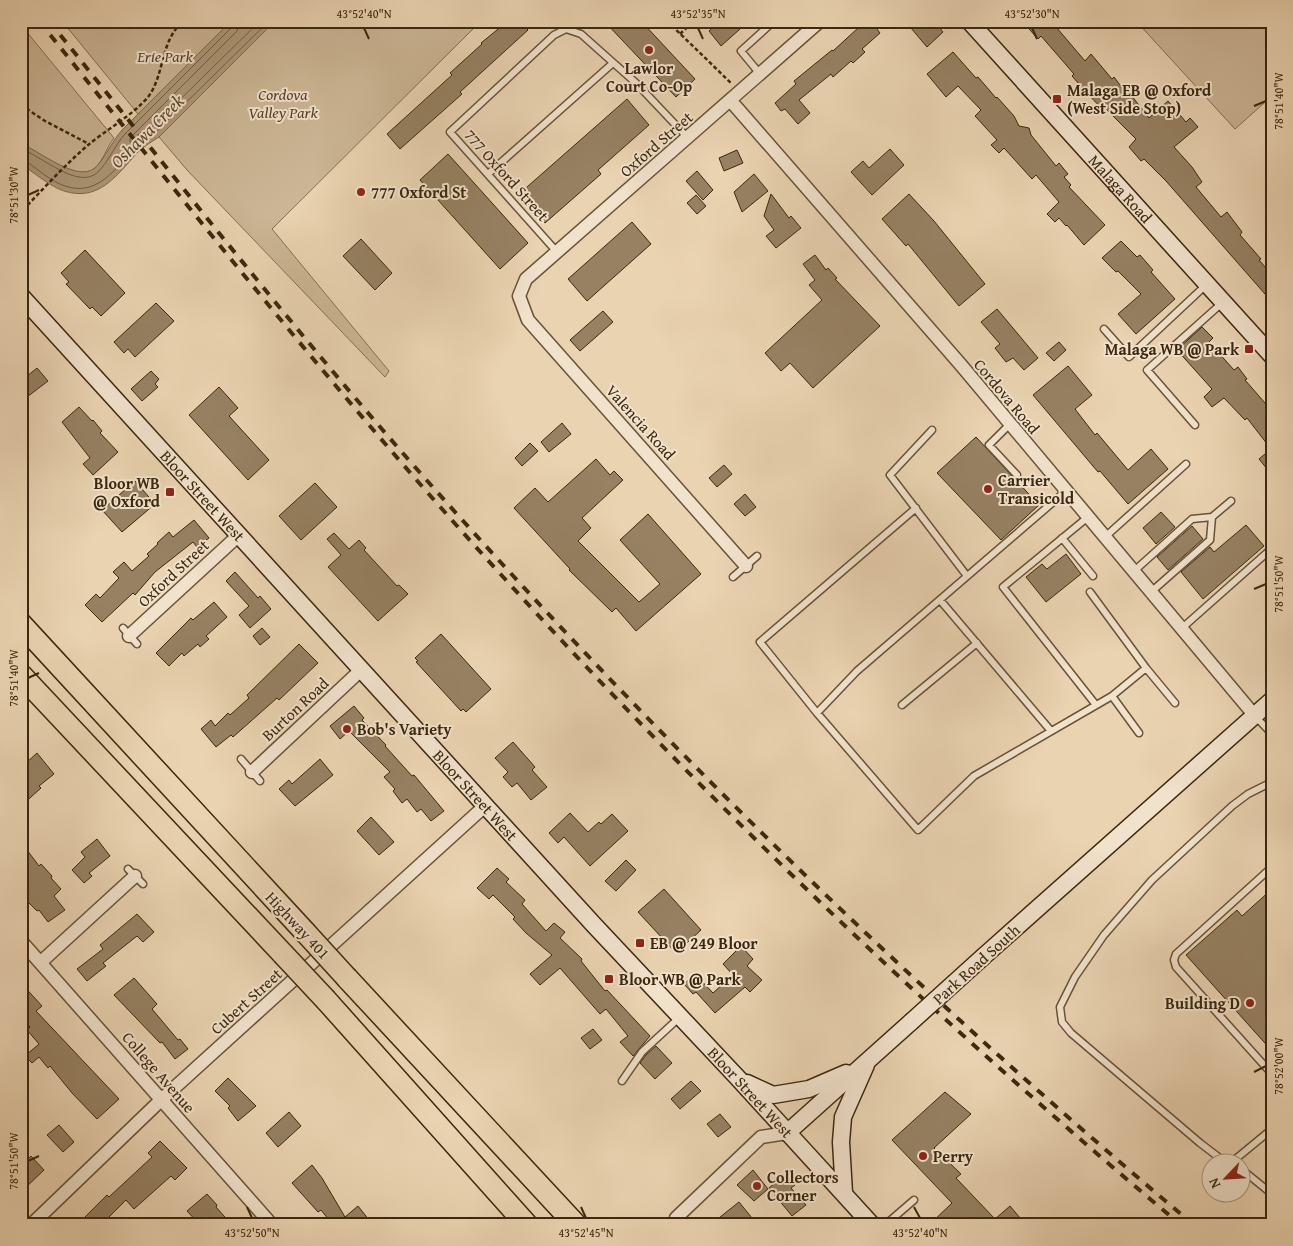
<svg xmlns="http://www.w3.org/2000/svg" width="1293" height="1246" viewBox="0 0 1293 1246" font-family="'Gentium Book Plus',serif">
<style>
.green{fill:#ccb695;stroke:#846f52}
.water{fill:#ae997a;stroke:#806c4f}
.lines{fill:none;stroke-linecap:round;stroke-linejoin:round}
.shore{stroke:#746044;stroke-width:1}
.building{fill:#968163;stroke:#3b280e}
.lane-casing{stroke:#675337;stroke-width:9}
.street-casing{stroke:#675337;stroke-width:15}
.secondary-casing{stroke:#3b280e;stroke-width:19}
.highway-casing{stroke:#3b280e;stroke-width:24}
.path{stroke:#3b280e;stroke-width:2.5;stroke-dasharray:4 2.5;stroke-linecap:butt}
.lane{stroke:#f1e2cc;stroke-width:6}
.street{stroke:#f1e2cc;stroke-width:12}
.secondary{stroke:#f1e2cc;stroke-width:16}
.highway{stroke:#ead3b1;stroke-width:21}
.rail{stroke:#3b280e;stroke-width:4;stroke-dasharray:9 9;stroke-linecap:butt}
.secondary-bridge-casing{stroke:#3b280e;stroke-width:19;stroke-linecap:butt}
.highway-bridge-casing{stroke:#3b280e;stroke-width:24;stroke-linecap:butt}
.secondary-bridge{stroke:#f1e2cc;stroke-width:16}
.highway-bridge{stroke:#ead3b1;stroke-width:21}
.ticks{fill:none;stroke:#3b280e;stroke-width:2}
.poi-dot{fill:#8f2418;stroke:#f1e2cc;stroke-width:2}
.labels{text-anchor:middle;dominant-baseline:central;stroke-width:4;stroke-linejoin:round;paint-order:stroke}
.park-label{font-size:16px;font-style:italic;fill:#584429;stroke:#f1e2cc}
.poi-label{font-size:16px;font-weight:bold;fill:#3b280e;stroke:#f1e2cc;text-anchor:start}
.street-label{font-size:16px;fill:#3b280e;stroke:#f1e2cc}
.water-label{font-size:18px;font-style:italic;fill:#5e4a2e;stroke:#f1e2cc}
.neatline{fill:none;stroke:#3b280e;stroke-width:2}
.ticks-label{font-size:12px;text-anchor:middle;fill:#3b280e}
</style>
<rect width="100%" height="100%" fill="#ead3b1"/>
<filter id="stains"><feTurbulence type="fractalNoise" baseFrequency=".004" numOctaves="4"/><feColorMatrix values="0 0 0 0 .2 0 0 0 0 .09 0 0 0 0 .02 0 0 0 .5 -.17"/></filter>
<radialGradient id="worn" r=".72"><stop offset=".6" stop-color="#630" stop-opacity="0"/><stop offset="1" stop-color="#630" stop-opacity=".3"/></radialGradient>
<!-- green -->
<path class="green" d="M62,21h419l-209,208 117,142 -4,6 -198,-207 -28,-33 14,-14 -19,-24 -16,15z
M1136,21h136v75l-37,33z
M21,25l93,113c-7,9 -10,21 -19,30 -18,16 -56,-18 -74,-24z"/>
<!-- water -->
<path class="water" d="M231,21h44l-116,116c-8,5 -16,10 -22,16 -21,23 -38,49 -73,38 -13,-4 -31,-19 -43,-27v-20c18,6 55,39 74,24 9,-8 17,-27 27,-38z"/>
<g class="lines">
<!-- shore -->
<path class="shore" d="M240,21l-3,10 -107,107v4h3l18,-14 109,-107
M21,149c20,6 57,42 77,23 11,-11 17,-27 27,-38l107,-107 2,-6
M21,161h5c11,8 26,21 39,25 32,11 50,-17 69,-37 6,-6 14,-11 21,-16l114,-112"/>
</g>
<!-- building -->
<path class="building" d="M508,21h26l-7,8 1,1 -68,62 2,2 -62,55 -13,-15 65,-59 -2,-2 32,-29 -1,-1z
M604,21h37l54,58 -19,18z
M720,21h29l-28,25 -12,-15z
M862,21h9l9,12 -18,16 3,3 -12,11 -2,-2 -18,16 -2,-3 -32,26 11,13 -12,11 -13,-15 -4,2 -6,-8 21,-19 -2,-3 38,-31 1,1 25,-23 -2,-2z
M905,21h29l9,11 -16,15z
M1022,21h29l34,40 6,-7 21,25 2,-2 15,20 2,-2 18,23 19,-17 18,21 4,-4 8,9 -24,20 18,20 10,15 -6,5 25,30 6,-5 15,20 -2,3 21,24 -2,1 13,15v27l-106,-121 -22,-22 -3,2 -12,-14 7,-8 -29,-29 -2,2 -19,-20 -14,-16 2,-2 -33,-38 -3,3z
M953,52l23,26 2,-1 18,21 1,-1 17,19 5,10 10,2 2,7 25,31 3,-3 9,11 -4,3 7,8 -2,2 36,38 -21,20 -17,-20 -1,1 -7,-8 -4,4 -8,-8 12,-12 -23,-27 -4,4 -28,-31 -5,5 -8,-8 6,-5 -22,-24 6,-6 -23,-24 -12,11 -19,-23z
M627,99l22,26 -51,45 3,4 -56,49 -26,-29z
M890,149l14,16 -32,30 -21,-23 12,-11 6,7z
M737,150l6,13 -19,8 -5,-13z
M448,154l80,89 -28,26 -80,-89z
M697,171l16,19 -10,10 -17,-19z
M754,174l14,17 -26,21 -8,-20z
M771,194l18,24 2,-2 10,12 -25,20 -10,-12 8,-6 -10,-14z
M909,194l25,27 51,63 -26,22 -51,-62 -2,2 -24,-27z
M696,195l10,11 -9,8 -10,-11z
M632,222l19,22 -64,57 -19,-22z
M361,239l31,34 -17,17 -32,-34z
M1121,241l16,16 3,-2 13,15 -2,2 24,27 -39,35 -18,-20 23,-20 -23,-23 -2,1 -14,-14z
M85,250l40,43 -24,23 -9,-9 -2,2 -24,-25 3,-2 -8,-9z
M815,255l11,15 2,-2 9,10 -2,1 45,47 -67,62 -23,-25 -9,8 -16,-18 57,-53 -13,-15 6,-5 -12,-16z
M156,303l18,18 -39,36 -7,-8 -4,4 -10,-11z
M997,309l41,49 -14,12 -11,-12 -7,4 -11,-14 5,-4 -19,-22z
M603,311l10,11 -33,29 -10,-11z
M1202,327l11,11 -4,4 25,28 4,-3 9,12 -2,1 27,31v64l-13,-16 12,-10 -24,-31 -2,2 -21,-22 -12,9 -8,-10 8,-8 -35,-39z
M1059,342l7,8 -12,11 -8,-8z
M1068,366l24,29 -17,14 20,26 2,-2 31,37 23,-21 17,20 -40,35 -28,-33 -2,1 -65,-77z
M37,368l11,13 -21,16 -6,-7v-9z
M151,371l8,8 -4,5 3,3 -16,14 -11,-12z
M219,387l19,21 -9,8 40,44 -21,20 -59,-65z
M79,407l13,14 1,-1 9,11 -2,2 18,19 -25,23 -10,-11 7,-6 -28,-36z
M562,423l9,11 -22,18 -8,-10z
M976,437l63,68 -38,35 -64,-67z
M530,443l8,8 -16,15 -7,-8z
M596,459l14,16 4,-4 9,9 -41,38 9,10 -13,13 61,61 21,-18 -40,-44 28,-26 53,60 -65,57 -20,-23 -4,4 -43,-42 1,-1 -56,-61 21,-20 13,14z
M724,465l8,9 -15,13 -8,-9z
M135,481l20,23 -33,28 -20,-22z
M315,483l22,24 -36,33 -22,-24z
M745,494l11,13 -11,9 -11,-12z
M1161,512l14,15 -19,17 -13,-16z
M194,520l15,18 -12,9 -4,-5 -38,30 -20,23 -2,-2 -31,29 -17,-17 11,-11 4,4 19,-20 -6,-6 11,-10 8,9 17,-15 -2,-2 11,-10 -1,-1 12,-11 4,5z
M1246,525l18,21 -61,53 -22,-27 29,-25 4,5z
M1192,526l11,13 -35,31 -11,-13z
M334,533l15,16 10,-9 7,8 -2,2 33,36 2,-1 9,9 -30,27 -50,-54 13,-12 -14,-16z
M1066,554l15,20 -35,28 -20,-25 16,-13 5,5z
M235,572l23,26 2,-2 11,13 -21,19 -11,-13 10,-9 -23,-25z
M214,602l13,15 -21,19 3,3 -9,8 -2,-3 -14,12 -2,-3 -13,13 -13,-13 35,-35 2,2z
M262,628l8,9 -10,8 -7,-9z
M441,634l50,55 -25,23 -3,-3 -2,2 -45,-49 2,-1 -3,-3z
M299,644l19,19 -39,37 -2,-2 -44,39 -2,-2 -15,12 -15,-18 10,-9 4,6 13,-13 2,2 19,-17 -2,-3z
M354,706l10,12 -2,2 24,25 -1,1 27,30 2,-1 30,36 -13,10 -10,-12 -4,3 -10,-13 -5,4 -9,-12 2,-2 -11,-12 6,-5 -41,-41 -9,8 -10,-13z
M513,742l22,25 -3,3 15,17 -16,13 -14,-17 -5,4 -9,-10 5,-5 -13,-14z
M37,753l17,21 -15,12 2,2 -20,18v-35l8,-7 -2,-2z
M320,759l13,16 -38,31 -16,-17 10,-9 3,4z
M570,813l18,19 11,-10 2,2 11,-10 16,17 -38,35 -26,-29 -6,6 -9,-10z
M371,817l23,25 -15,13 -22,-24z
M97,839l13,17 -21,17 3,3 -8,7 -12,-13 13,-13 -4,-5z
M27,850l12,16 2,-2 11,12 -1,2 10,11 -7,7 11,14 -17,12 -9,-12 -2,1 -16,-16v-40z
M626,860l10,10 -20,21 -11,-10z
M497,868l12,11 -3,3 19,18 -3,4 24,27 8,-8 11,9 -5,6 22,21 -1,2 24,30 2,-1 43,46 -17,20 -13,-14 8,-6 -22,-27 -6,5 -40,-46 -20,17 -10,-11 22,-19 -26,-22 -13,-14 2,-2 -22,-22 -4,4 -12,-11z
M664,889l37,41 -25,23 -38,-41z
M1272,889v162l-86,-96 51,-45 5,6z
M137,914l17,18 -11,10 -6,-6 -34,27 3,3 -19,15 -10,-12 26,-20 -3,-4z
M741,946l12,13 -6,7 15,14 -12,12 -5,-5 -30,26 -19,-21 -3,2 -9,-10 11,-10 18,19 20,-18 -10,-11z
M134,978l23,26 -5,5 26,31 2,-1 8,10 -13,10 -13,-17 -2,1 -46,-48z
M21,983l21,23 -6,5 83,88 -22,20 -25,-26 -22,-27 -2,2 -9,-11 -7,6 -7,-7 14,-12 -12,-14 3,-3 -9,-11z
M593,1029l9,11 -12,9 -9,-11z
M656,1046l16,17 -17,16 -15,-16 6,-8z
M228,1078l28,28 -18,15 -10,-13 2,-2 -15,-15z
M691,1081l10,10 -21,18 -9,-10z
M945,1092l26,22 -37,34 27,26 -5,4 39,41 15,-13 16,19h-97l23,-22 -60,-63z
M289,1112l12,14 -23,21 -12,-14z
M720,1114l11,13 -13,10 -11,-13z
M59,1125l15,17 -11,10 -16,-17z
M160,1141l27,27 -12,12 -4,-4 -37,33 -8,-9 -25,25h-24l30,-30 2,2 43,-40 -4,-4z
M31,1156l13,14 -23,22v-26z
M312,1165l10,13 23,39 13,-11 15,19h-40l-12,-15 -3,2 -26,-29z
M753,1170l15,19 -14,12 -17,-16z
M786,1174l9,11 -4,3 15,17 -14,11 -23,-28z
M207,1194l10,11 -1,2 16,18h-32l-13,-14z
M739,1202l13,16 -8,7h-34z"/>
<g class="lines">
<!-- lane casing -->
<g class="lane-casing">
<path id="lane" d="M760,74l-19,-23 33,-30
M488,174l125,-111
M557,252l-107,-120 104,-97 12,-6 15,5 55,49 52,55
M1104,329l25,28 77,-72
M1010,424l-21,21 28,30
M1195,425l-48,-55 75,-67
M932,430l-42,45 77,101
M1066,491l-209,180 -40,42 101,117 56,-54 138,-80 34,-28 -56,-76
M1088,517l-85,70 93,118
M1212,517l19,-16
M1105,537l81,-73
M1062,538l31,38
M1133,572l59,-53 20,-2 -2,23 -59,52
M733,577l24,-21
M940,600l111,131
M123,628l14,16
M1181,629l89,-79
M1146,668l29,35
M1112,696l27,37
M902,705l75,-62
M817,713l-57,-71 156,-134
M1255,716l17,18
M241,759l19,22
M1272,867l-96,87 -2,6 2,7 96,107
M128,869l15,15
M622,1081l20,-29 38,-35
M1232,1162l40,-33
M1234,1164l-13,-5 -21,-16 -129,-110 -9,-11 -2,-15 15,-30 29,-42 48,-55 80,-74 16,-12 24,-12
M1240,1168l32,26
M885,1225l29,-25"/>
</g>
<!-- street casing -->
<g class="street-casing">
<path id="street" d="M730,100l231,265 294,351
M746,566l-218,-246 -9,-24 7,-17 294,-258
M129,636l110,-101
M252,772l109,-102
M21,941l251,284
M41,962l94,-86
M676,1218l85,-81 26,-4
M31,1225l131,-126 324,-294"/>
</g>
<!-- secondary casing -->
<g class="secondary-casing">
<g id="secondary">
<path id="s1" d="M969,21l303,335"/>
<path id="s2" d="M21,296l573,629 142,151 136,149"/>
<path d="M984,956l288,-256"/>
<path d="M747,1083l26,12 36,-6 37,-16"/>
<path d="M787,1133l124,-111"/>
<path d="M844,1193l-3,-51 2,-25 23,-52"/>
</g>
</g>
<!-- highway casing -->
<g class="highway-casing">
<path id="highway" d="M21,624l284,308
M21,675l262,279
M347,978l229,247
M326,1000l201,225"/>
</g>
<!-- path -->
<path class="path" d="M667,21l65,63
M680,34l14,-13
M21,105l24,16 44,23
M23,210c21,-22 42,-45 65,-65 18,-15 45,-30 60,-48 17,-22 12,-58 36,-76"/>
<!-- lane -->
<use href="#lane" class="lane"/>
<!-- street -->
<use href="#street" class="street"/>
<!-- secondary -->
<use href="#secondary" class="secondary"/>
<!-- highway -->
<use href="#highway" class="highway"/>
<!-- rail -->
<path class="rail" d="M39,21c152,189 302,379 466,558 210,231 437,446 676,646
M49,21c121,150 239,302 366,446 240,272 501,525 779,758"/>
<!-- secondary-bridge casing -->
<g class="secondary-bridge-casing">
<path id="secondary-bridge" d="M911,1022l73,-66"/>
</g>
<!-- highway-bridge casing -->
<g class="highway-bridge-casing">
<path id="highway-bridge" d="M305,932l42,46
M283,954l43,46"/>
</g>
<!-- secondary-bridge -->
<use href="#secondary-bridge" class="secondary-bridge"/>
<!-- highway-bridge -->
<use href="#highway-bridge" class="highway-bridge"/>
</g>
<!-- ticks -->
<path class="ticks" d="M364,28l5,11M698,28l5,11M1032,28l5,11M1254,106l12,-5M28,195l11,-5M1254,589l12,-5M28,678l11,-5M1254,1072l12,-6M28,1161l11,-5M247,1207l5,11M581,1207l5,11M914,1207l6,11"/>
<!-- markers -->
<g class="poi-dot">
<circle cx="649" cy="50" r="5"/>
<rect x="1052" y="94" width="10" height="10" rx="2.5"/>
<circle cx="361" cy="192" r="5"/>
<rect x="1244" y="344" width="10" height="10" rx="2.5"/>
<circle cx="988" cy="489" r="5"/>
<rect x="165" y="487" width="10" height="10" rx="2.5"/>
<circle cx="347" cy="729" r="5"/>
<rect x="635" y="938" width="10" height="10" rx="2.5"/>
<rect x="604" y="974" width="10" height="10" rx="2.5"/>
<circle cx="1250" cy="1003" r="5"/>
<circle cx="923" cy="1156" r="5"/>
<circle cx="757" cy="1186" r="5"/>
</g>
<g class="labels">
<!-- park labels -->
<g class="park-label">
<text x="165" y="56">Erie Park</text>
<text x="283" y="94">Cordova<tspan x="283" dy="18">Valley Park</tspan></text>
</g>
<!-- poi labels -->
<g class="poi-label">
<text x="649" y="68" text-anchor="middle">Lawlor<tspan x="649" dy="18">Court Co-Op</tspan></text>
<text x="1067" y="90">Malaga EB @ Oxford<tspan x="1067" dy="18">(West Side Stop)</tspan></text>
<text x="371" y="192">777 Oxford St</text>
<text x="1239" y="349" text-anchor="end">Malaga WB @ Park</text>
<text x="998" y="480">Carrier<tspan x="998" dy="18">Transicold</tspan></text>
<text x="160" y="483" text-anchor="end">Bloor WB<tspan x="160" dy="18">@ Oxford</tspan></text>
<text x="357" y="729">Bob's Variety</text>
<text x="650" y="943">EB @ 249 Bloor</text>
<text x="619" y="979">Bloor WB @ Park</text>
<text x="1240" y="1003" text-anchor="end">Building D</text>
<text x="933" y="1156">Perry</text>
<text x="767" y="1177">Collectors<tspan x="767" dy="18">Corner</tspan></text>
</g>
<!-- street labels -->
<g class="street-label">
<text transform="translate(656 144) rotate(-41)">Oxford Street</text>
<text transform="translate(507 175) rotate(48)">777 Oxford Street</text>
<text stroke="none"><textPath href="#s1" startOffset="226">Malaga Road</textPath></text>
<text transform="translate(1007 396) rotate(50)">Cordova Road</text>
<text transform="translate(641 422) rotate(48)">Valencia Road</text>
<text stroke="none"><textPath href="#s2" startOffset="270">Bloor Street West</textPath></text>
<text transform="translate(173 573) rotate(-43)">Oxford Street</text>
<text transform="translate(295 709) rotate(-43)">Burton Road</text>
<text stroke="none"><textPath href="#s2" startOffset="675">Bloor Street West</textPath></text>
<text transform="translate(298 925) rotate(47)">Highway 401</text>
<text transform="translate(976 964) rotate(-42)">Park Road South</text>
<text transform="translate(246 1001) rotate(-42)">Cubert Street</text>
<text transform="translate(159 1072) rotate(49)">College Avenue</text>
<text stroke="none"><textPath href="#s2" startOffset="1080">Bloor Street West</textPath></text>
</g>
<!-- water labels -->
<g class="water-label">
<text transform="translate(147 131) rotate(-45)">Oshawa Creek</text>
</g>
</g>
<!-- margin -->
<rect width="1293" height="1246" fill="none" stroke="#ead3b1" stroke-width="55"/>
<!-- north arrow -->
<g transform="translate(1226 1178) rotate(245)"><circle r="24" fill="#f1e2cc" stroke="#a89880"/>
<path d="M0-4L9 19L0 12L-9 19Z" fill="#8f2418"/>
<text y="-8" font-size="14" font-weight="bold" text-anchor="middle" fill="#3b280e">N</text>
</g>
<rect x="28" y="28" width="1238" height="1190" class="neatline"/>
<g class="ticks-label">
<text x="364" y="18">43°52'40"N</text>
<text x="698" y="18">43°52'35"N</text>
<text x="1032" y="18">43°52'30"N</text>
<text transform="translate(1279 101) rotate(-90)" y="4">78°51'40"W</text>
<text transform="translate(14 195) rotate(-90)" y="4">78°51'30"W</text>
<text transform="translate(1279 584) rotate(-90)" y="4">78°51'50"W</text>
<text transform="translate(14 678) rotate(-90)" y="4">78°51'40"W</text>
<text transform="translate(1279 1066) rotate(-90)" y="4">78°52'00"W</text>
<text transform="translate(14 1161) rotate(-90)" y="4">78°51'50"W</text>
<text x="252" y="1237">43°52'50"N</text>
<text x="586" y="1237">43°52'45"N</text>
<text x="920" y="1237">43°52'40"N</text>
</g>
<rect width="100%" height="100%" filter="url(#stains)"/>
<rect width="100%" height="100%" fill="url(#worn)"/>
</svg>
